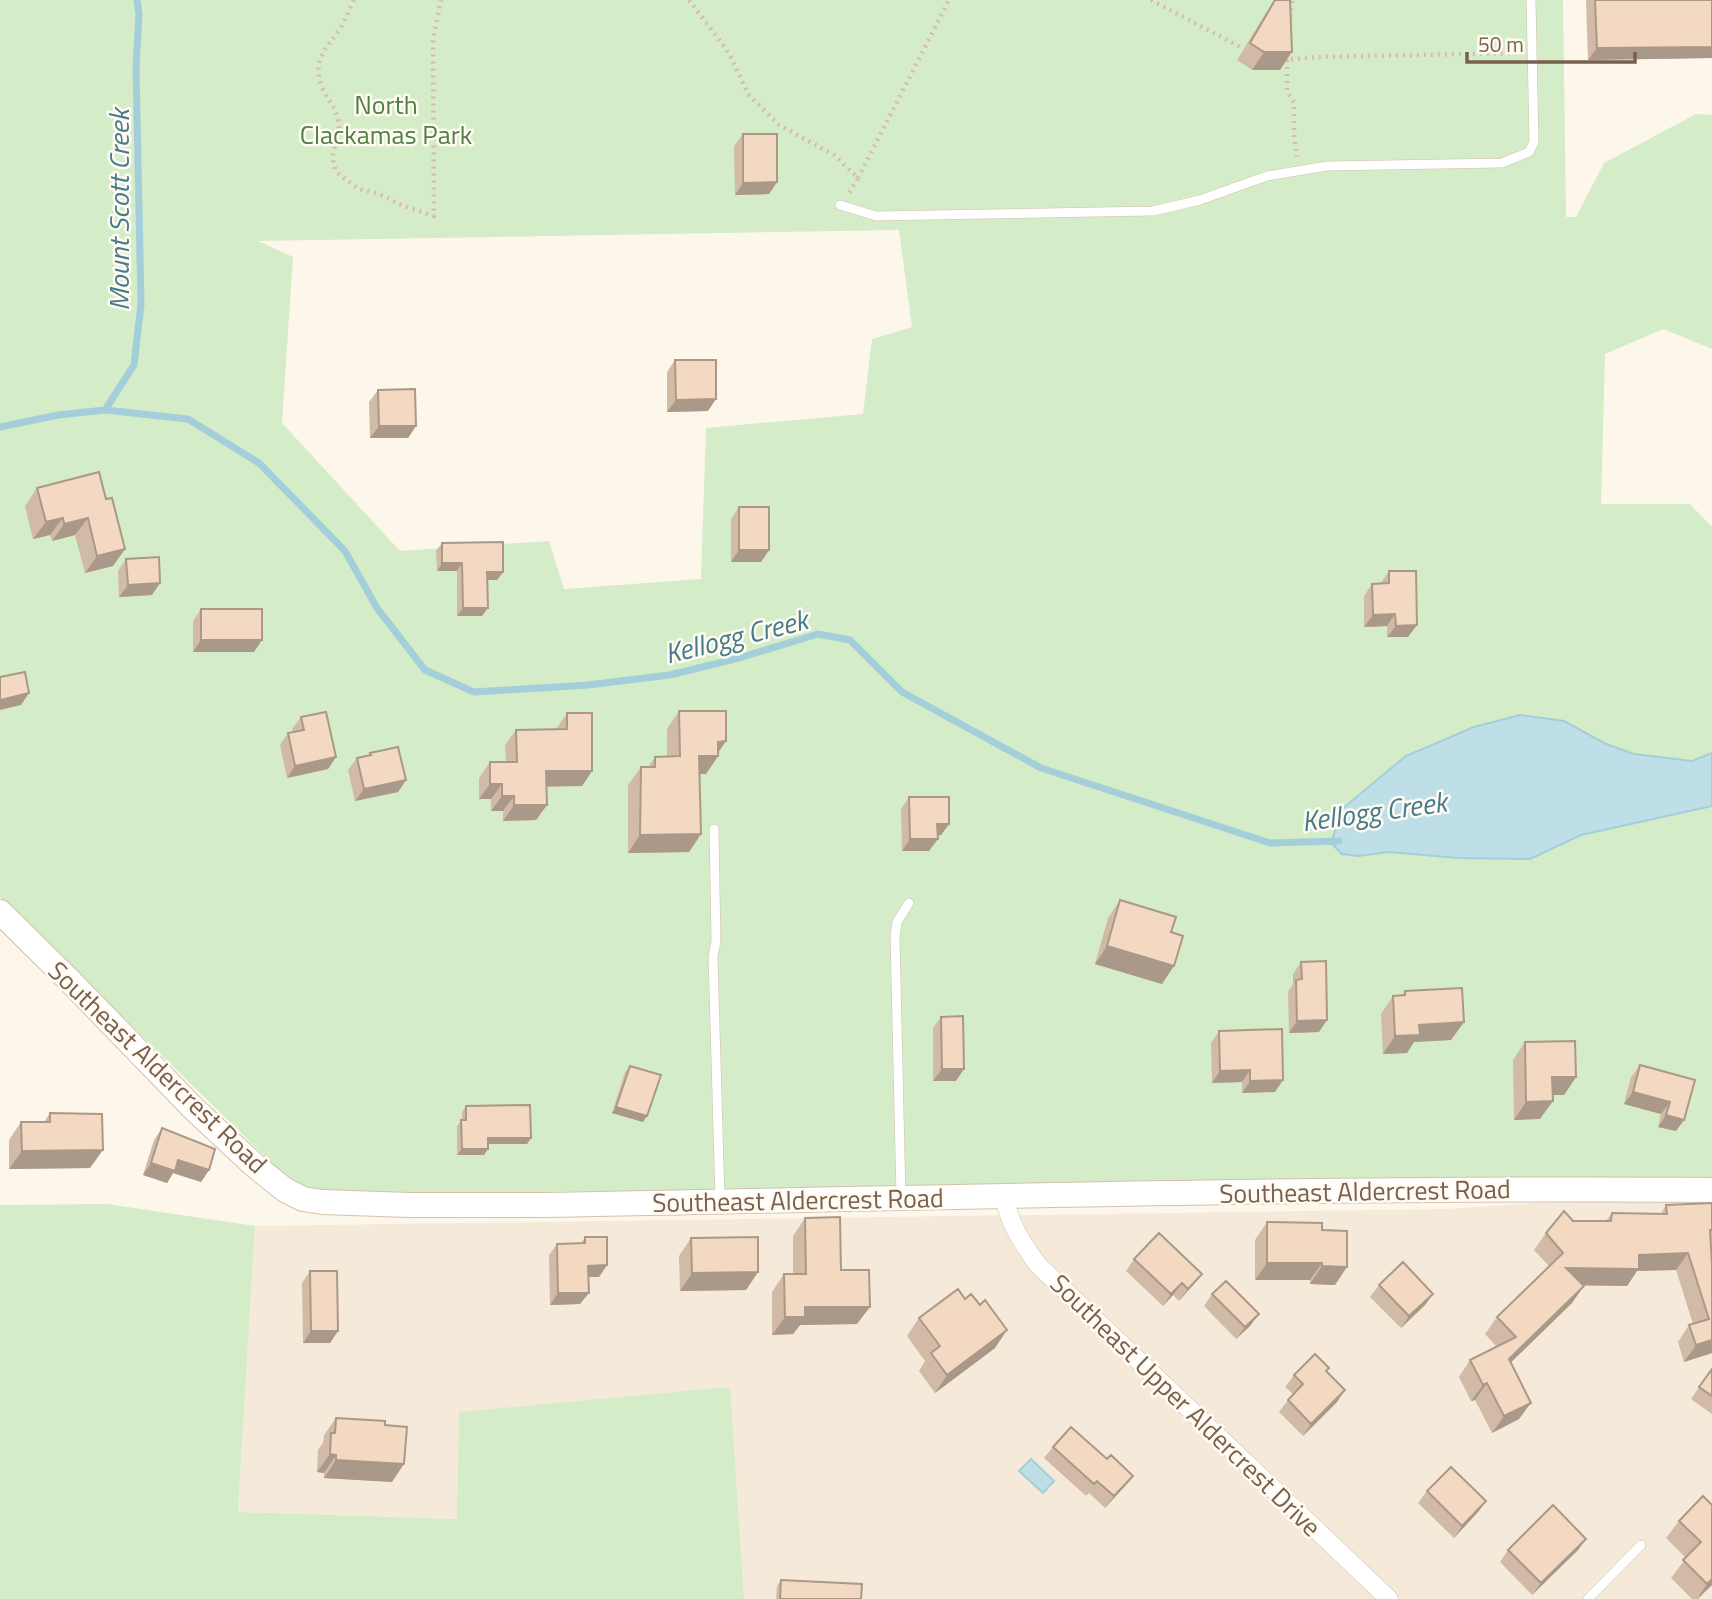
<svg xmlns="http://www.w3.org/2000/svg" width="1712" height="1599" viewBox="0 0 1712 1599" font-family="'Titillium Web',sans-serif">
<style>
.residential{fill:#f5ead9}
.green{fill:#d4ecc8;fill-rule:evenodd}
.water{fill:#bedfe8;stroke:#a4ceda;stroke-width:2}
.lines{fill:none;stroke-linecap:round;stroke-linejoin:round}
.stream{stroke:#a4ceda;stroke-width:7}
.lane-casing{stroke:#d0c0af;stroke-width:10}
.street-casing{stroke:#d0c0af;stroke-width:19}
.secondary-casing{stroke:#d3c1ad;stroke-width:26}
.path{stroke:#d9bca4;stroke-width:4.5;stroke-dasharray:2 5;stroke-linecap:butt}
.lane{stroke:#fff;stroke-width:9}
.street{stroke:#fff;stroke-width:18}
.secondary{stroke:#fff;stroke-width:24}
.wall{fill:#d1bba7}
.shaded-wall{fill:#aa9888}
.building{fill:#f3d9c2;stroke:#aa9888;stroke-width:2}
.labels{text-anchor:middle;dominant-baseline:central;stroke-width:5;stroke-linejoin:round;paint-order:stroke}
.park-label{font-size:26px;fill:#517f44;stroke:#fffbf2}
.street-label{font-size:26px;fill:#79604d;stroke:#fffbf2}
.water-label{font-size:28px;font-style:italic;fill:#467b8c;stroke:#fffbf2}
</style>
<rect width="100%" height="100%" fill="#fdf7eb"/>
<!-- residential -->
<path class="residential" d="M1712,1191v408h-968l-15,-212 -272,132 -219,-7 17,-286 1191,-17z"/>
<!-- green -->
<path class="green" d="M0,0h1563l3,217h10l28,-54 92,-49 16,1v234l-49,-20 -58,25 -4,150h89l22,23v653l-1383,14 -36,-10 -293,-287zM899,230l13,97 -40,12 -9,75 -157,14 -5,151 -137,10 -15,-48 -149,10 -118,-128 11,-166 -35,-16z
M107,1204l148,22 -17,286 219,7 2,-107 271,-25 14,212h-744v-394z"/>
<!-- water -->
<path class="water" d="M1520,715l44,6 42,23 28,10 58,7 20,-8v53l-131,29 -51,24 -72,-1 -69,-6 -31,4 -16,-2 -11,-11 11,-34 64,-53 68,-29z
M1031,1459l23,22 -11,12 -24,-22z"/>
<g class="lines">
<!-- stream -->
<path class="stream" d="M105,410l29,-45 7,-61 -5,-236 3,-54 -2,-14
M0,427l58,-12 47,-5 83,9 71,44 86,88 32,57 48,62 49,22 114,-7 82,-10 69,-17 79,-24 32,6 52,52 139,76 229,75 69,-2"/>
<!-- lane casing -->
<g class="lane-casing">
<path id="lane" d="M840,205l36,11 277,-5 47,-11 67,-24 60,-10 175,-3 27,-11 5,-10 -3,-142
M714,829l2,112 -3,16 7,243
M901,1197l-6,-261 2,-14 12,-19
M1588,1599l53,-54"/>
</g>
<!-- street casing -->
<g class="street-casing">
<path id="street" d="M1004,1196c5,27 18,47 34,69l351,334"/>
</g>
<!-- secondary casing -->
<g class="secondary-casing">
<path id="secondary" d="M0,912l70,69 124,128 60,56 31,25 18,9 19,3 87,3h133c390,-7 780,-18 1170,-15"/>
</g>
<!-- path -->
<path class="path" d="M354,0c-5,10 -9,21 -15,30 -14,20 -28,32 -16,59 7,15 16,21 16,40 -1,20 -11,18 -3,43l23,17 18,4 24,12 33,11 -1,-177 8,-39
M689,0l40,53 19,41 31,31 55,30 24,23 -9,15
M1151,0l93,49
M1290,17l2,-17
M1284,60l33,-3 203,-4
M1287,60v31l7,11v32l3,23
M858,178l91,-178"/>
<!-- lane -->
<use href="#lane" class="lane"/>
<!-- street -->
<use href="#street" class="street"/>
<!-- secondary -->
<use href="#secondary" class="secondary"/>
</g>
<!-- wall -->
<path class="wall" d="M1274,0h16l-10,70h-28l-15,-10z
M1586,0h126v58l-124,2z
M743,134l34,48 -8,12 -34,1 -1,-49z
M675,360l33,51 -41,1v-40z
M378,390l38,36 -8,12h-38l-1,-36z
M37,488l69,11 19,50 -12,17 -28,7 -10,-38 -23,6 -2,-6 -17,4 -8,-33z
M739,507l30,43 -8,12h-30v-43z
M442,543l61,29 -6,8h-10l-5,36h-25v-45h-20l-1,-20z
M126,559l26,36 -33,2 -1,-26z
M1389,571l19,66h-21v-11l-23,1v-31l8,-12h8z
M201,609l53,43h-61v-31z
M679,711l39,41v4l-12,18h-7l2,60 -12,18 -61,1v-68l13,-18h7l7,-10h12v-28z
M567,713l25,58 -10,15h-36l1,19 -11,15 -33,1v-10h-12v-12h-12v-21l11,-16h16l-1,-17 11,-15 40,-1z
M301,717l35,40 -8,12 -41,9 -7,-33 8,-12 5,-1 -1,-3z
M370,753l36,27 -8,12 -43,9 -7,-31 9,-12 12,-2z
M909,797l40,27 -8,11 -3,1 -9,15h-27l-1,-42z
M1120,900l51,32 -9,52 -67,-20 13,-46z
M1301,962l18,70 -30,1 -1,-41 5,-8v-10z
M1405,991l59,31 -13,18 -37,2 -7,11 -24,1 -2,-40 12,-18 9,-1z
M941,1017l15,64h-23v-53z
M1219,1031l56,61 -33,1v-11l-30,1 -1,-40z
M1525,1042l51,35 -12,18h-11l-13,24 -26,1 -1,-60z
M1640,1065l55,15 -19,51 -18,-4 3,-13 -37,-10 7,-27z
M630,1066l17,50 -4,6 -31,-9 13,-41z
M466,1106l65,32 -4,6h-39l-4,11h-27v-29l5,-6v-8z
M50,1113l40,55 -81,1v-29l12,-18h23z
M162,1128l47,42 -8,12 -28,-9 -6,10 -24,-8 11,-35z
M1712,1203v39l-1,1 1,110 -28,9 -6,-20 11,-17 4,-1 -17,-54 -39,1 -10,15 -44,-1 -11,18 -62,60 9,56 -27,14 -17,-33 -4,1 -12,-24 11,-17 27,-13 -12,-13 12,-17 52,-51 -15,-16 12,-17 27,-12h33l6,-8 49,1 5,-9z
M805,1218l36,52 16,54 -57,1 -7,9 -21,1v-43l12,-18h9v-38z
M1267,1222l55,8 13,55 -25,-1v-4h-55v-40z
M585,1237l22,28 -8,12h-11l-8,27 -30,1 -1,-50 8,-11 24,-1z
M691,1238l67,34 -12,18 -66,1 -1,-35z
M1134,1259l68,15 -9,11 -14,16 -6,-6 -10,11 -37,-35z
M310,1271l28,60 -8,12h-27l-1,-60z
M1379,1285l54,9 -8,11 -24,23 -31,-31z
M1212,1294l38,32 -14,13 -32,-33z
M919,1318l76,30 -60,45 -16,-22 6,-10 -18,-25z
M1712,1369v45l-21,-15z
M1326,1372l11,30 -34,34 -24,-24 9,-12 5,-6 -8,-7 9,-12z
M336,1418l49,7 7,57 -68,-4v-5l-7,-1 1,-22 5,-7 1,-8z
M1053,1447l54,12 26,17 -9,11 -19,21 -16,-15 -3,3 -42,-38z
M1427,1491l59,10 -8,11 -24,26 -36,-35z
M1712,1505v80l-14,14h-6l-21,-21 15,-20 -20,-20 13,-17z
M1586,1539l-8,11 -46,45 -32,-33 8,-12z
M781,1580l80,19h-85l1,-13z"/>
<!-- shaded-wall -->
<path class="shaded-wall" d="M1712,47v11l-124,2 9,-12z
M1264,52h28l-12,18h-28z
M777,182l-8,12 -34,1 8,-12z
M716,399l-8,12 -41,1 9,-12z
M379,426h37l-8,12h-38z
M63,518l-13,17 -17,4 13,-17z
M88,518l-13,17 -23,6 12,-17z
M125,549l-12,17 -28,7 12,-17z
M739,550h30l-8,12h-30z
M442,563h20l-5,8h-20z
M487,572h16l-6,8h-16z
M160,583l-8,12 -33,2 9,-12z
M463,608h25l-6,8h-25z
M1395,614l-8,12 -23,1 9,-12z
M1417,625l-9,12h-21l9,-11z
M201,640h61l-8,12h-61z
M29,693l-8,12 -21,5v-10z
M726,741l-10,15h2l-12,18h-20l13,-18 19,-14z
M336,757l-8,12 -41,9 8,-12z
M546,771h46l-10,15 -47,1z
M406,780l-8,12 -43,9 9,-12z
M490,784h12l-11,15h-12z
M502,796h12l-11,15h-12z
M514,805h33l-11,15 -33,1z
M937,824h12l-8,11 -12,1z
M701,834l-12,18 -61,1 12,-18z
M910,839h28l-9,12h-27z
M1107,946l67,20 -12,18 -67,-20z
M1327,1020l-8,12 -30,1 8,-12z
M1464,1022l-13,18 -37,2 -7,11 -24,1 12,-18 24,-11z
M942,1069h22l-8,12h-23z
M1250,1070l-8,12 -30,1 8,-12z
M1552,1077h24l-12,18h-24z
M1283,1080l-8,12 -33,1 8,-12z
M1633,1092l37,10 -9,12 -37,-10z
M1553,1101l-13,18 -26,1 12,-18z
M616,1107l31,9 -4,6 -31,-9z
M1666,1115l18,5 -8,11 -18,-4z
M488,1138h43l-4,6h-43z
M462,1149h26l-4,6h-27z
M103,1150l-13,18 -81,1 13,-18z
M178,1160l31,10 -8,12 -28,-9 -6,10 -24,-8 8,-12z
M1688,1253l-12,17 -39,1 -10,15 -72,-1 11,-17 73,-13z
M1267,1263h55l-12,17h-55z
M607,1265l-8,12h-19l8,-11z
M1322,1266l25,1 -12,18 -25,-1z
M758,1272l-12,18 -66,1 12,-18z
M1202,1274l-9,11 -14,16 9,-12z
M1182,1283l-9,12 -10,11 8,-12z
M1584,1286l-12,17 -75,73 12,-17z
M558,1293h31l-9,11 -30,1z
M1433,1294l-8,11 -24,23 8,-12z
M805,1307h65l-13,17 -57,1 -7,9 -21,1 13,-18z
M1259,1314l-9,12 -14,13 9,-12z
M1007,1330l-12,18 -60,45 12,-18z
M311,1331h27l-8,12h-27z
M1712,1340v13l-28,9 12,-17z
M1487,1383l-12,17 -4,1 12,-16z
M1345,1390l-8,12 -34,34 8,-12z
M1531,1403l-12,16 -27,14 12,-17z
M330,1454l6,1 -12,18 -7,-1z
M336,1460l68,4 -12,18 -68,-4z
M1133,1476l-9,11 -19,21 9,-12z
M1486,1501l-8,11 -24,26 8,-12z
M1586,1539l-8,11 -46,45 9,-12z
M1712,1579v6l-15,14 10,-15z"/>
<!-- building -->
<path class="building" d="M1275,0h15l2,52h-28l-14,-9z
M1595,0h117v47l-115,1z
M743,134h34v48l-34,1z
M675,360h41v39l-40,1z
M415,389l1,37h-37l-1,-36z
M99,472l7,27 6,-1 13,51 -28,7 -9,-38 -24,6 -1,-6 -17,4 -9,-34z
M739,507h30v43h-30z
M503,542v30h-16l1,36h-25l-1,-45h-20v-20z
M159,557l1,26 -32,2 -2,-26z
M1389,571h27l1,54 -21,1 -1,-12 -22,1 -1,-31 17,-1z
M201,609h61v31h-61z
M25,672l4,21 -29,7v-23z
M679,711h47v30l-8,1v14h-19l2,78 -61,1 1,-68h14v-10l25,-1z
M326,712l10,45 -41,9 -7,-33 16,-3 -3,-13z
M567,713h25v58h-46l1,34h-33v-9h-12v-12h-12v-22h27l-1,-32 51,-1z
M398,747l8,33 -42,9 -7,-31 14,-3 -1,-2z
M909,797h40v27h-12l1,15h-28z
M1120,900l56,17 -5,15 12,4 -9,30 -67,-20z
M1326,961l1,59 -30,1 -1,-41 6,-1 -1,-17z
M1462,988l2,34 -45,3 1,10 -25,1 -2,-40 12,-1v-4z
M963,1016l1,53h-22l-1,-52z
M1282,1029l1,51 -33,1v-11l-30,1 -1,-40z
M1575,1041l1,36h-24l1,24 -27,1 -1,-60z
M1640,1065l55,15 -11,40 -18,-5 4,-13 -37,-10z
M630,1066l31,9 -14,41 -31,-9z
M530,1105l1,33h-43v11h-26l-1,-29h5v-14z
M50,1113l52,1 1,36 -81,1 -1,-29h29z
M162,1128l53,21 -6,21 -31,-10 -3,11 -24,-8z
M1712,1203v27h-2l2,35v75l-16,5 -7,-20 20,-6 -21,-66 -49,2v14l-73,-1 18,18 -75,73 22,44 -27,13 -17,-33 -4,2 -13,-25 46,-23 -19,-20 66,-64 -17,-20 18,-22 9,10h38l1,-8 55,1 -1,-9z
M840,1217l1,53h28l1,37h-65v10h-20l-1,-43h22l-1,-56z
M1267,1222l55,1v7l25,1v36l-25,-1v-3h-55z
M1159,1233l43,41 -14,15 -6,-6 -11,11 -37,-35z
M585,1237h22v28l-19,1 1,27h-31l-1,-49 28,-1z
M758,1237v35l-66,1 -1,-35z
M1403,1262l30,32 -24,22 -30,-31z
M310,1271h27l1,60h-27z
M1226,1281l33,33 -14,13 -33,-33z
M958,1289l7,10 6,-5 9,11 5,-5 22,30 -60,45 -16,-22 9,-7 -21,-28z
M1315,1354l14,14 -3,3 19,19 -34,34 -23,-24 15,-16 -9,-9z
M1712,1369v27l-13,-9z
M336,1418l49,3v4l22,2 -3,37 -68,-4v-5l-6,-1 1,-21h4z
M1071,1427l36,32 4,-4 22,21 -19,20 -17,-15 -3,3 -41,-37z
M1451,1467l35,34 -24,25 -35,-35z
M1703,1496l9,9v74l-5,5 -24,-24 18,-18 -22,-21z
M1553,1505l33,34 -45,44 -33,-33z
M781,1580l81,4 -1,15h-81z"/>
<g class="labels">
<!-- park labels -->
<g class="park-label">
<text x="386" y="104">North<tspan x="386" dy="30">Clackamas Park</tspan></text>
</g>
<!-- street labels -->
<g class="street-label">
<text transform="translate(158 1067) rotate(44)">Southeast Aldercrest Road</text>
<text transform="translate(1365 1191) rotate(-1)">Southeast Aldercrest Road</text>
<text transform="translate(798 1200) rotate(-1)">Southeast Aldercrest Road</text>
<text transform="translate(1186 1405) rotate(44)">Southeast Upper Aldercrest Drive</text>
</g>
<!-- water labels -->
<g class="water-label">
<text transform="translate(118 210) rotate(-90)">Mount Scott Creek</text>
<text transform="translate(736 636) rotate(-14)">Kellogg Creek</text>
<text transform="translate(1374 811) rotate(-8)">Kellogg Creek</text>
</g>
</g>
<!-- scale -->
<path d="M1467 52v10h168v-10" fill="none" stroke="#79604d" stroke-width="3.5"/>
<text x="1478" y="52" font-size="21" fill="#79604d" stroke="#fffbf2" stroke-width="5" paint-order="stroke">50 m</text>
</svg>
